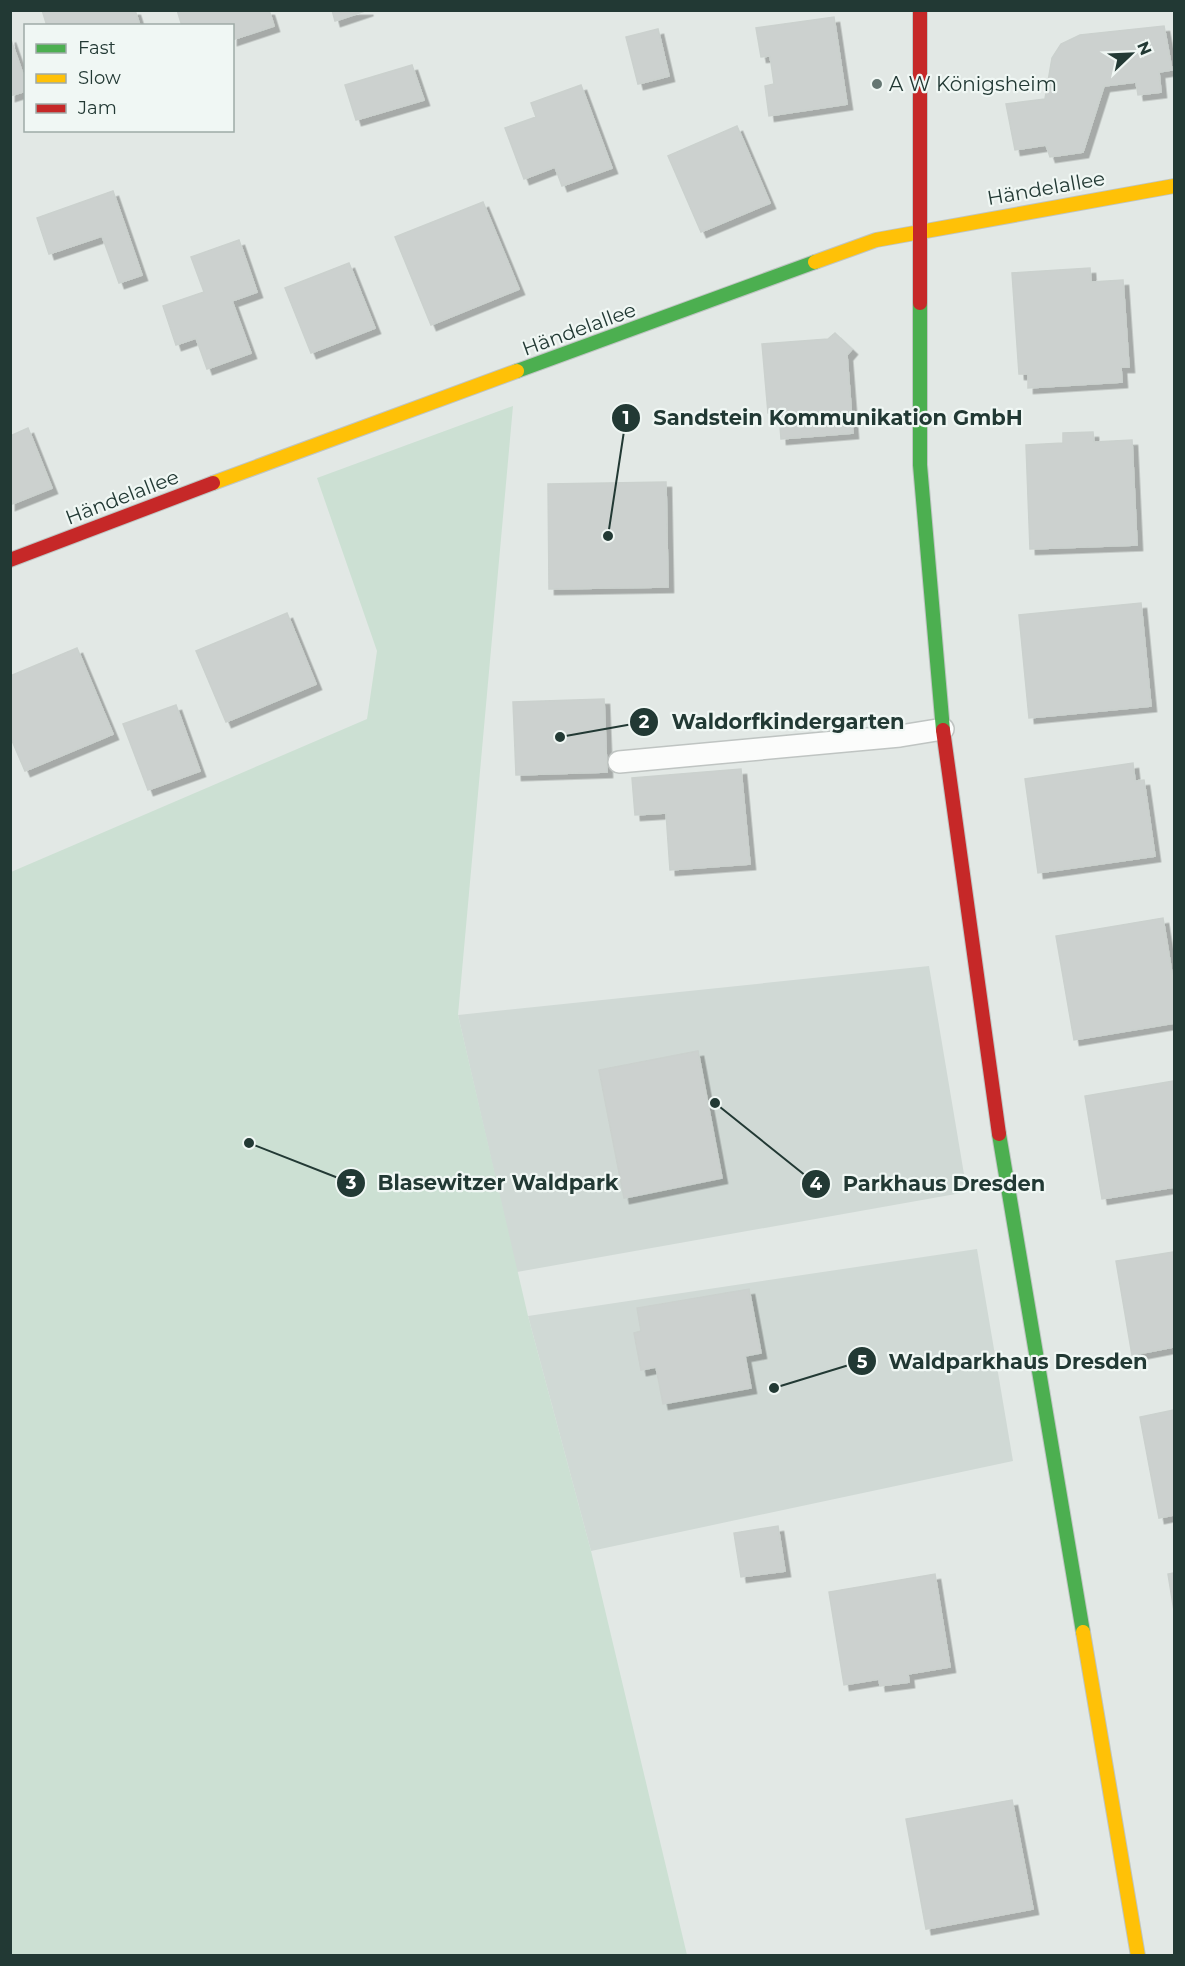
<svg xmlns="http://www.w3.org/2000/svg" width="1185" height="1966" viewBox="0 0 1185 1966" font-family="Montserrat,sans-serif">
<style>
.built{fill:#d0d9d5}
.green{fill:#cce0d3}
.building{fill:#ccd1cf;stroke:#cbd1ce;stroke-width:1.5;filter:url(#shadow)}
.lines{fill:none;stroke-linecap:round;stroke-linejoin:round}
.lane-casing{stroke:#bfc4c2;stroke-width:24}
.fast-casing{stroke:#bfc5c3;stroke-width:16}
.slow-casing{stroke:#bfc5c3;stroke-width:16}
.jam-casing{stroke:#bfc5c3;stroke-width:16}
.lane{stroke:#fbfcfb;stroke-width:21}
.fast{stroke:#4caf50;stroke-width:14}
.slow{stroke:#ffc107;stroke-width:14}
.jam{stroke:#c62828;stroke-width:14}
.poi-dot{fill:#657672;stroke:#f0f7f4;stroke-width:2}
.labels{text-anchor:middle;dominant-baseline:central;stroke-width:4.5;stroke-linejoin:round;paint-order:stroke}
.poi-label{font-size:20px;fill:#223934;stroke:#f0f7f4;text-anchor:start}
.street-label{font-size:20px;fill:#223934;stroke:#f0f7f4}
.leader{fill:none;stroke:#223934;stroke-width:2}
.callout-dot{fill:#223934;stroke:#f0f7f4;stroke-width:2}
.mark-label{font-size:18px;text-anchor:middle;font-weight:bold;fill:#fff}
.callout-label{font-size:21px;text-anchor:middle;font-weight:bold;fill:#223934;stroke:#f0f7f4;stroke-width:4.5;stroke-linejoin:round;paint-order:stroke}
</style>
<defs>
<filter id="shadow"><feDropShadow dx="5.5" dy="5.5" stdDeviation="0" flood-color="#0004"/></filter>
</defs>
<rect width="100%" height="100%" fill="#e2e8e5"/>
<!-- built -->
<path class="built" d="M929,966l38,226 -450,80 -59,-257z
M977,1249l36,212 -422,90 -63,-235z"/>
<!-- green -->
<path class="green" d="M513,406l-55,609 70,301 63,235 96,404h-676v-1083l356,-153 10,-68 -60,-173z"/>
<!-- building -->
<path class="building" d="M42,10h93l5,16h-93z
M177,10h92l5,16 -42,14v-14h-50z
M332,10h36l-33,11z
M834,17l13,87 -78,12 -4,-30 9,-2 -4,-28 -9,1 -5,-29z
M1164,26l8,44 -13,2 2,20 -23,3 -2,-13 -32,4 -21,66 -33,5 -4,-12 -31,5 -9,-46 39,-5 7,-41 9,-14 19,-9z
M658,29l11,47 -31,8 -12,-47z
M10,37l16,46v8l-16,5z
M412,65l12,35 -68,20 -11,-35z
M581,85l31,83 -50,18 -7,-19 -31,12 -19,-51 31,-11 -5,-14z
M737,126l33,77 -69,29 -33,-76z
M113,191l29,84 -23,8 -17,-47 -53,18 -12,-36z
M483,202l36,87 -88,36 -36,-88z
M239,240l18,52 -25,9 19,52 -44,16 -11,-31 -20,7 -13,-39 41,-14 -13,-35z
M349,263l26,65 -64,25 -26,-65z
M1090,268l1,14 32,-2 6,87h-8l1,15 -94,6v-14h-9l-7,-101z
M835,333l17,16 -5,6 6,78 -72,6 -2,-27 -11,1 -6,-69 66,-5z
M28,428l24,60 -42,17v-69z
M1093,432l1,10 38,-2 5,105 -107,4 -4,-104 37,-2v-10z
M666,482l2,105 -119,2 -1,-105z
M1141,603l10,103 -122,12 -10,-103z
M287,613l29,71 -90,38 -30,-71z
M77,648l36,86 -88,37 -15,-35v-60z
M604,699l3,73 -91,3 -3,-73z
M176,705l24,66 -52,19 -25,-66z
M1133,763l2,18 9,-1 11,76 -117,17 -13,-94z
M741,769l9,95 -80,6 -4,-57 -31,2 -3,-37z
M1163,918l11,68v37l-100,17 -18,-104z
M698,1051l24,127 -98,20 -25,-128z
M1174,1081v106l-72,12 -17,-103z
M1174,1252v95l-42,8 -16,-94z
M749,1289l12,64 -16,3 6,32 -88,16 -7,-37 -15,3 -7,-37 7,-2 -4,-23z
M1174,1410v105l-15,3 -19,-101z
M778,1526l7,45 -44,6 -7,-44z
M1174,1573v38l-6,-37z
M935,1574l15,93 -42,7 1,8 -29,4 -1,-7 -35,6 -15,-93z
M1012,1800l21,109 -107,20 -20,-110z"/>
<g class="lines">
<!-- lane casing -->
<g class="lane-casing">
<path id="lane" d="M619,762l281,-26 43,-7"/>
</g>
<!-- fast casing -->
<g class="fast-casing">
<path id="fast" d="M920,303v162l23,265
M517,371l298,-109
M999,1134l84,498"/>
</g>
<!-- slow casing -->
<g class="slow-casing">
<path id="slow" d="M815,262l61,-22 298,-54
M213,483l304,-112
M1083,1632l55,324"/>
</g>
<!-- jam casing -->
<g class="jam-casing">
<path id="jam" d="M920,10v293
M10,560l203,-77
M943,730l56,404"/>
</g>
<!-- lane -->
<use href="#lane" class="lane"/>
<!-- fast -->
<use href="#fast" class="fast"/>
<!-- slow -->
<use href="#slow" class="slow"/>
<!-- jam -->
<use href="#jam" class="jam"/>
</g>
<!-- markers -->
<circle class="poi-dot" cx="877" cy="84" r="6"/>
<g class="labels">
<!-- poi labels -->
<g class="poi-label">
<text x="889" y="84">A W Königsheim</text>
</g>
<!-- street labels -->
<g class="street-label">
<text transform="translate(1046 188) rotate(-10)">Händelallee</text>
<text transform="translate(579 329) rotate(-20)">Händelallee</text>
<text transform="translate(122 497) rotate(-21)">Händelallee</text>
</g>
</g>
<!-- callouts -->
<path class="leader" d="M608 536L626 418M560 737L644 722M249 1143L351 1183M715 1103L816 1184M774 1388L862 1361"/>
<g class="callout-dot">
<circle cx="608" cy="536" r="6"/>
<circle cx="560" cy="737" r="6"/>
<circle cx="249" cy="1143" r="6"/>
<circle cx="715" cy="1103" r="6"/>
<circle cx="774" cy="1388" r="6"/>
<circle cx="626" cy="418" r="15"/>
<circle cx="644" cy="722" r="15"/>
<circle cx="351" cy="1183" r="15"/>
<circle cx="816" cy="1184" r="15"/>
<circle cx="862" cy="1361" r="15"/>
</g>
<g class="mark-label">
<text x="626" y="424">1</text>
<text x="644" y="728">2</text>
<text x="351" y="1189">3</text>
<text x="816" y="1190">4</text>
<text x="862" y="1368">5</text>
</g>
<g class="callout-label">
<text x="838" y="425">Sandstein Kommunikation GmbH</text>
<text x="788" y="729">Waldorfkindergarten</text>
<text x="498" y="1190">Blasewitzer Waldpark</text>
<text x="944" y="1191">Parkhaus Dresden</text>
<text x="1018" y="1369">Waldparkhaus Dresden</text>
</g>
<!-- border -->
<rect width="1185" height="1966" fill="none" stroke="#223934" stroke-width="24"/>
<!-- legend -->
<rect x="24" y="24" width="210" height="108" fill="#f0f7f4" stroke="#9eaba7" stroke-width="1.5"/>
<rect x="36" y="44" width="30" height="9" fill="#4caf50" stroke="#9eaba7" stroke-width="1.5"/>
<text x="78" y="54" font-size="18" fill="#223934">Fast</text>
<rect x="36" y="74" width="30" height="9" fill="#ffc107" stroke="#9eaba7" stroke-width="1.5"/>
<text x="78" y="84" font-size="18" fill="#223934">Slow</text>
<rect x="36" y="104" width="30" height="9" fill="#c62828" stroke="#9eaba7" stroke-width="1.5"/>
<text x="78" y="114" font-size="18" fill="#223934">Jam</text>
<!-- north arrow -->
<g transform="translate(1131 54) rotate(67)" stroke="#f0f7f4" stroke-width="4.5" paint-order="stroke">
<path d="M0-4.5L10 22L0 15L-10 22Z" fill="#223934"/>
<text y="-9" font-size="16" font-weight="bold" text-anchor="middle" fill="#223934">N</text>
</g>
</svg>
